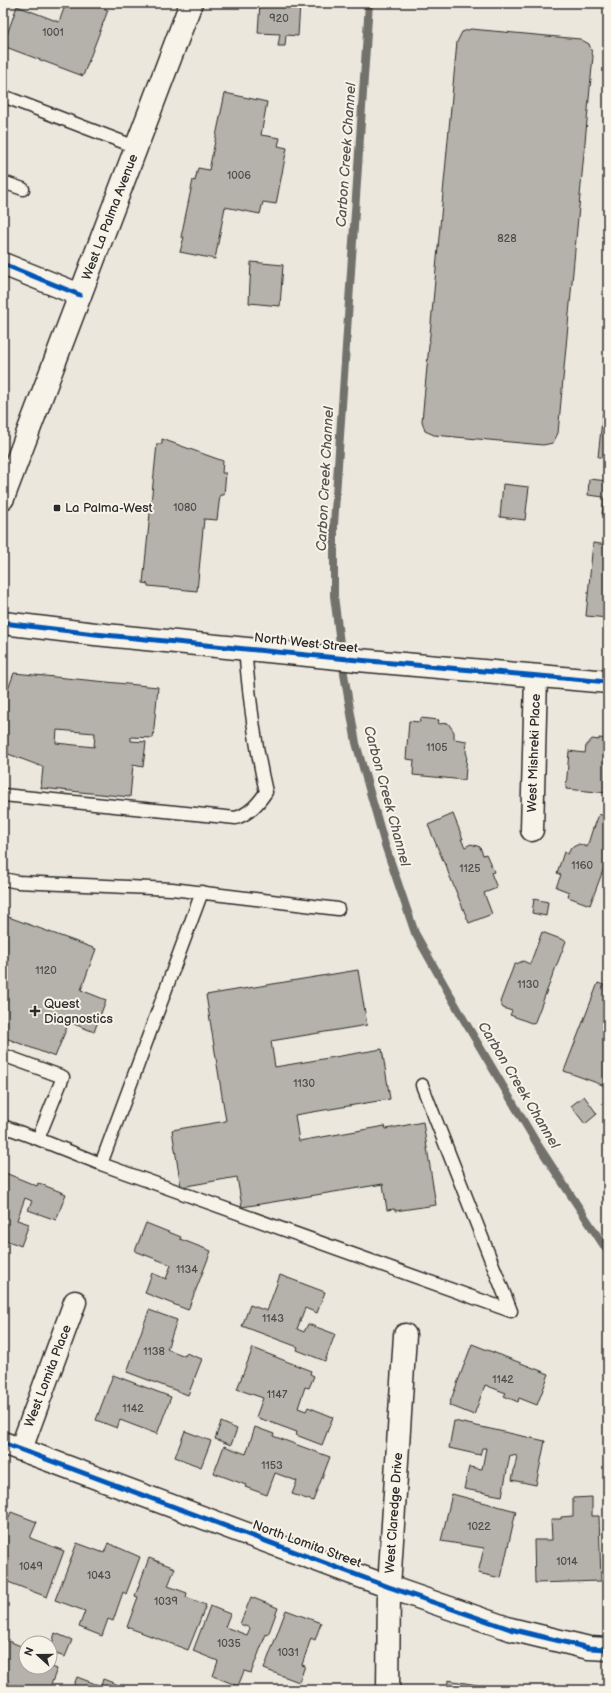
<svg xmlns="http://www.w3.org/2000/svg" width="611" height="1693" viewBox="0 0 611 1693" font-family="'Balsamiq Sans',sans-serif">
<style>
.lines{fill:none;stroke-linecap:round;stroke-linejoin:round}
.stream{stroke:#72716c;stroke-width:8}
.building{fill:#b5b2ab;stroke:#2b2b2b;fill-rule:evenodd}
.lane-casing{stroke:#2b2b2b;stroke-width:15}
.street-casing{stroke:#2b2b2b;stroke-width:25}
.secondary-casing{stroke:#2b2b2b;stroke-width:25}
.primary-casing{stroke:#2b2b2b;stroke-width:25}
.lane{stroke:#f7f3e8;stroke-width:12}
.street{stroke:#f7f3e8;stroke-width:22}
.secondary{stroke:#f7f3e8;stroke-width:22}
.primary{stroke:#f7f3e8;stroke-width:22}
.cycleway-casing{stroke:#f7f3e8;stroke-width:8}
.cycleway{stroke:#0057b8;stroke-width:5}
.poi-dot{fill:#2b2b2b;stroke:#f7f3e8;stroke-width:1.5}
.labels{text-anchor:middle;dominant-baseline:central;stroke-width:4;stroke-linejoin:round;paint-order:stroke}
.number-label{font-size:11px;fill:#4e4d4b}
.street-label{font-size:13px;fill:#2b2b2b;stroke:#f7f3e8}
.poi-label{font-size:13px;fill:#2b2b2b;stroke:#f7f3e8;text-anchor:start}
.water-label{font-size:14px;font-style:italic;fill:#555451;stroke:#f7f3e8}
</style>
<rect width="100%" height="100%" fill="#ebe7dd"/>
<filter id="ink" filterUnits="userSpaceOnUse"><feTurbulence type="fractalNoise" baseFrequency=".025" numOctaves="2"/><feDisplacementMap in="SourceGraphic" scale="8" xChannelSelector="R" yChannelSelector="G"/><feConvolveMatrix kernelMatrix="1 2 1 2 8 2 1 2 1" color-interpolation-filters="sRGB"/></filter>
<g filter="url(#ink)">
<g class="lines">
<!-- stream -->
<path class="stream" d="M369,3l-35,522v71l10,78 12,69 29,102 30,88 49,87 72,122 72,110"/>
</g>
<!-- building -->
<path class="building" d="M66,3h24l18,7 -25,66 -80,-30 14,-40 42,16z
M260,3h40l-2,33 -12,-1 -1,11h-7l2,-12 -22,-1z
M471,29l109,10 9,5 4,12 -35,377 -5,10 -10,2 -109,-10 -9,-4 -3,-10 35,-379 5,-10z
M225,93l42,9 -6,33 19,3 -2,8 9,2 -11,56 -13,-2 -3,12 -35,-7 -10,52 -35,-7 4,-15h-3l12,-57 2,1 3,-13 11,2z
M251,262l32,3 -3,41 -31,-3z
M603,411h5v47l-10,-1z
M162,439l61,22 -1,12h4l-2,22h-4l-3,25 -13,-1 -7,72 -49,-5v-2l-5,-1 14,-139h5z
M589,479l19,2v34l-6,-1 2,-17 -16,-2z
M503,484l26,3 -4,33 -25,-3z
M593,543l15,2v73l-22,-2z
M14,673l144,14 -5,51 -22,-1v4l15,1 -3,25 -10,-2 -3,32 -89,-9 2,-21 -40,-15v-49zM57,730l38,3 -1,14 -38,-4z
M421,718l18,2 -1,4 10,-1 6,9v7l13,2 -1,12 1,1 -2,26 -52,-5 1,-15 -8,-1 3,-38 11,1z
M599,738l9,1v54l-42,-4 3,-38 16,2 1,-7 6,-7 7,1z
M453,814l10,25h-2l4,8 6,-3 9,3 3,8 3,-1 8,18 -3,1 6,15 -13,5 8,21 -23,9 -21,-51 -2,-8 -1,1 -17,-40z
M599,814l9,4v39l-18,48 -22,-8 1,-5 -13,-5 5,-12 -4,-2 7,-21 4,2 3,-6 8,-4 8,3 6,-19h1z
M534,899l14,3 -2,14 -14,-3z
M3,915l93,34 -15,41 25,10 -12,32 -25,-10 -14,35 -52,-20z
M542,932l24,9 -32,83 -24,-9 2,-4 -9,-3 -3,-6 14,-37 9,-4 7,3z
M358,970l9,55 -96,16 4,26 107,-18 8,50 -95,16 4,26 86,-15 1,3 37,-7 13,83 -41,6v-2l-8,1 -4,-26 -141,23 -5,-30 -56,10 -9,-57 54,-9 -20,-126z
M598,983l8,3 2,-1v102l-44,-16z
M584,1096l13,18 -12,10 -14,-18z
M3,1172l34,14 1,-3 28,11 -10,26 -28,-10 4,-9 -7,-3 -8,22 12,4 -8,22 -18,-7z
M146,1223l35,14 -1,2 31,12 -23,59 -43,-17 7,-20 14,6 5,-14 -36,-14z
M280,1275l45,17 -8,21 -12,-5 -8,21 7,3 4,-8 27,10 -10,27 -28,-11 1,-3 -56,-21 8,-21 17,6z
M149,1310l28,10 -10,29 18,7 1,-3 16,6 -14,36 -61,-23z
M472,1344l77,30 -12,31 -18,-7 -1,4 -14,-6 2,-3 -21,-8 -11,30 -25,-10z
M253,1348l58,23 -1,3 4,2 -5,12 -4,-1 -7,21 8,3 2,-4 25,10 -11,28 -26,-10 1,-3 -41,-15 7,-19 -26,-9z
M113,1375l58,22 -14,37 -37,-14 -3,8 -21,-8z
M454,1421l91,20 -9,44 -24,-5 5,-24 -7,-1 -8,41 -38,-7 5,-22 13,2 4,-21h-4l-2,7 -31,-7z
M221,1422l16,7 -6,16 -16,-6z
M255,1427l19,7 -1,2 57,21 -17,44 -21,-7 5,-13 -22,-8 -8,22 -22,-8 1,-2 -32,-12 10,-27 22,8z
M185,1431l26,10 -10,26 -26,-10z
M452,1494l64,17 -15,67 -23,-5 6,-25 -43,-7z
M592,1497v19h7l2,65 -66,2 -1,-43h18l-1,-21h10v-2l12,-1v-18z
M11,1512l26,10 -7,16 34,13 -17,46 -44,-17v-41l1,-3 -1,-4z
M77,1543l27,10 4,-10 32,14 -14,37 -3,-2 -10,29 -5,-2 -6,17 -23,-9 6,-16 -30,-11z
M149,1558l26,10 -7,18 19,7 -1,4 20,8 -18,45 -61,-23 11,-30 -3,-1z
M251,1597l27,11 -10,27 -2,-1 -15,39 -7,-2 -6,15 -25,-10 5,-15 -25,-10 17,-45 20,8 -5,13 22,8 3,-7 -10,-4z
M286,1610l35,13 -6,17 -4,-2 -9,27 3,1 -6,16 -35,-13z
M55,1633l17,7 -7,17 -15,-5z
M3,1639l23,9v19l24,-1 7,3 -8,21h-43l3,-9 -6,-2z
M77,1677l24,9 2,-7 29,11h-60z
M448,1680l29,5v3l12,2h-42z"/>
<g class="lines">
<!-- lane casing -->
<g class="lane-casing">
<path id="lane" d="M3,96l133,51
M3,182l20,7
M3,795l233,23c14,-5 22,-14 30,-26 -11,-47 -17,-95 -21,-144
M3,879l15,3 154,7 166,20
M202,892l-101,272 410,147 -89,-226
M3,1055l60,22 -25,62 63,25
M3,1126l35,13"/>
</g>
<!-- street casing -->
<g class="street-casing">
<path id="street" d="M3,264l77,31
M3,623l92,11 263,26
M532,830l4,-153
M405,1335l-16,252 121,42 79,19 19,1
M21,1449l54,-147"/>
</g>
<!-- secondary casing -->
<g class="secondary-casing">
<path id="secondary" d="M358,660l250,22
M3,1443l386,144 -1,103"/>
</g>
<!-- primary casing -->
<g class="primary-casing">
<path id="primary" d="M3,498l188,-495"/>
</g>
<!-- lane -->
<use href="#lane" class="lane"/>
<!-- street -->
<use href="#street" class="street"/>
<!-- secondary -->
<use href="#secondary" class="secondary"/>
<!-- primary -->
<use href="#primary" class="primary"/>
<!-- cycleway casing -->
<g class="cycleway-casing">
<path id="cycleway" d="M3,264l77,31
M3,623l92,11 263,26 250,22
M3,1443l386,144 121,42 79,19 19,1"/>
</g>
<!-- cycleway -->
<use href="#cycleway" class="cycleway"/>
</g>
</g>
<!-- markers -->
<g class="poi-dot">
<rect x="53" y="504" width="8" height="8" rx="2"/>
<path d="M33 1005h4v4h4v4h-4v4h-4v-4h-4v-4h4z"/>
</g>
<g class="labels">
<!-- number labels -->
<g class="number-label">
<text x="279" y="18">920</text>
<text x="53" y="32">1001</text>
<text x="239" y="175">1006</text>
<text x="507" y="238">828</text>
<text x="185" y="507">1080</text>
<text x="437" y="747">1105</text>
<text x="582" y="865">1160</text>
<text x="470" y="868">1125</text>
<text x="46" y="970">1120</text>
<text x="528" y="984">1130</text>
<text x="304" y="1083">1130</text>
<text x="187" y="1269">1134</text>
<text x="273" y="1318">1143</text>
<text x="154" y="1351">1138</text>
<text x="503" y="1379">1142</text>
<text x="277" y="1394">1147</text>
<text x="133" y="1408">1142</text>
<text x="272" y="1465">1153</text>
<text x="479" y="1526">1022</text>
<text x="567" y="1561">1014</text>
<text x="31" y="1566">1049</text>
<text x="99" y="1575">1043</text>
<text x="166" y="1601">1039</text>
<text x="229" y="1643">1035</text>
<text x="288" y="1652">1031</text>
</g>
<!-- street labels -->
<g class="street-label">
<text transform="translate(110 217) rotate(-69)">West La Palma Avenue</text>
<text transform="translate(306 643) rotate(6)">North West Street</text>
<text transform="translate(534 753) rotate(-88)">West Mishreki Place</text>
<text transform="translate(48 1376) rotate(-69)">West Lomita Place</text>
<text transform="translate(394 1513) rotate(-86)">West Claredge Drive</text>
<text transform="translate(307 1544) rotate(20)">North Lomita Street</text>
</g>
<!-- poi labels -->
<g class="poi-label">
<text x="65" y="508">La Palma-West</text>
<text x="44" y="1004">Quest<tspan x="44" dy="15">Diagnostics</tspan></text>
</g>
<!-- water labels -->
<g class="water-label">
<text transform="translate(346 155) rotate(-86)">Carbon Creek Channel</text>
<text transform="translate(325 479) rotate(-87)">Carbon Creek Channel</text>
<text transform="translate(387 796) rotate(75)">Carbon Creek Channel</text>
<text transform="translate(519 1085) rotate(59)">Carbon Creek Channel</text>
</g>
</g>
<!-- margin -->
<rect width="611" height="1693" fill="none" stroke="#f7f3e8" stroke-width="16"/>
<rect x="8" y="8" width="595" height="1677" fill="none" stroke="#2b2b2b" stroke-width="1.5" filter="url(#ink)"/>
<!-- north arrow -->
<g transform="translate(38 1655) rotate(291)"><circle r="19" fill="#f7f3e8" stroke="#a5a39c"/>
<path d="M0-3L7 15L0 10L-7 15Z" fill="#2b2b2b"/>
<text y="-6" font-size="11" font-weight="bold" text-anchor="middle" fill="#2b2b2b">N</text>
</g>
</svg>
